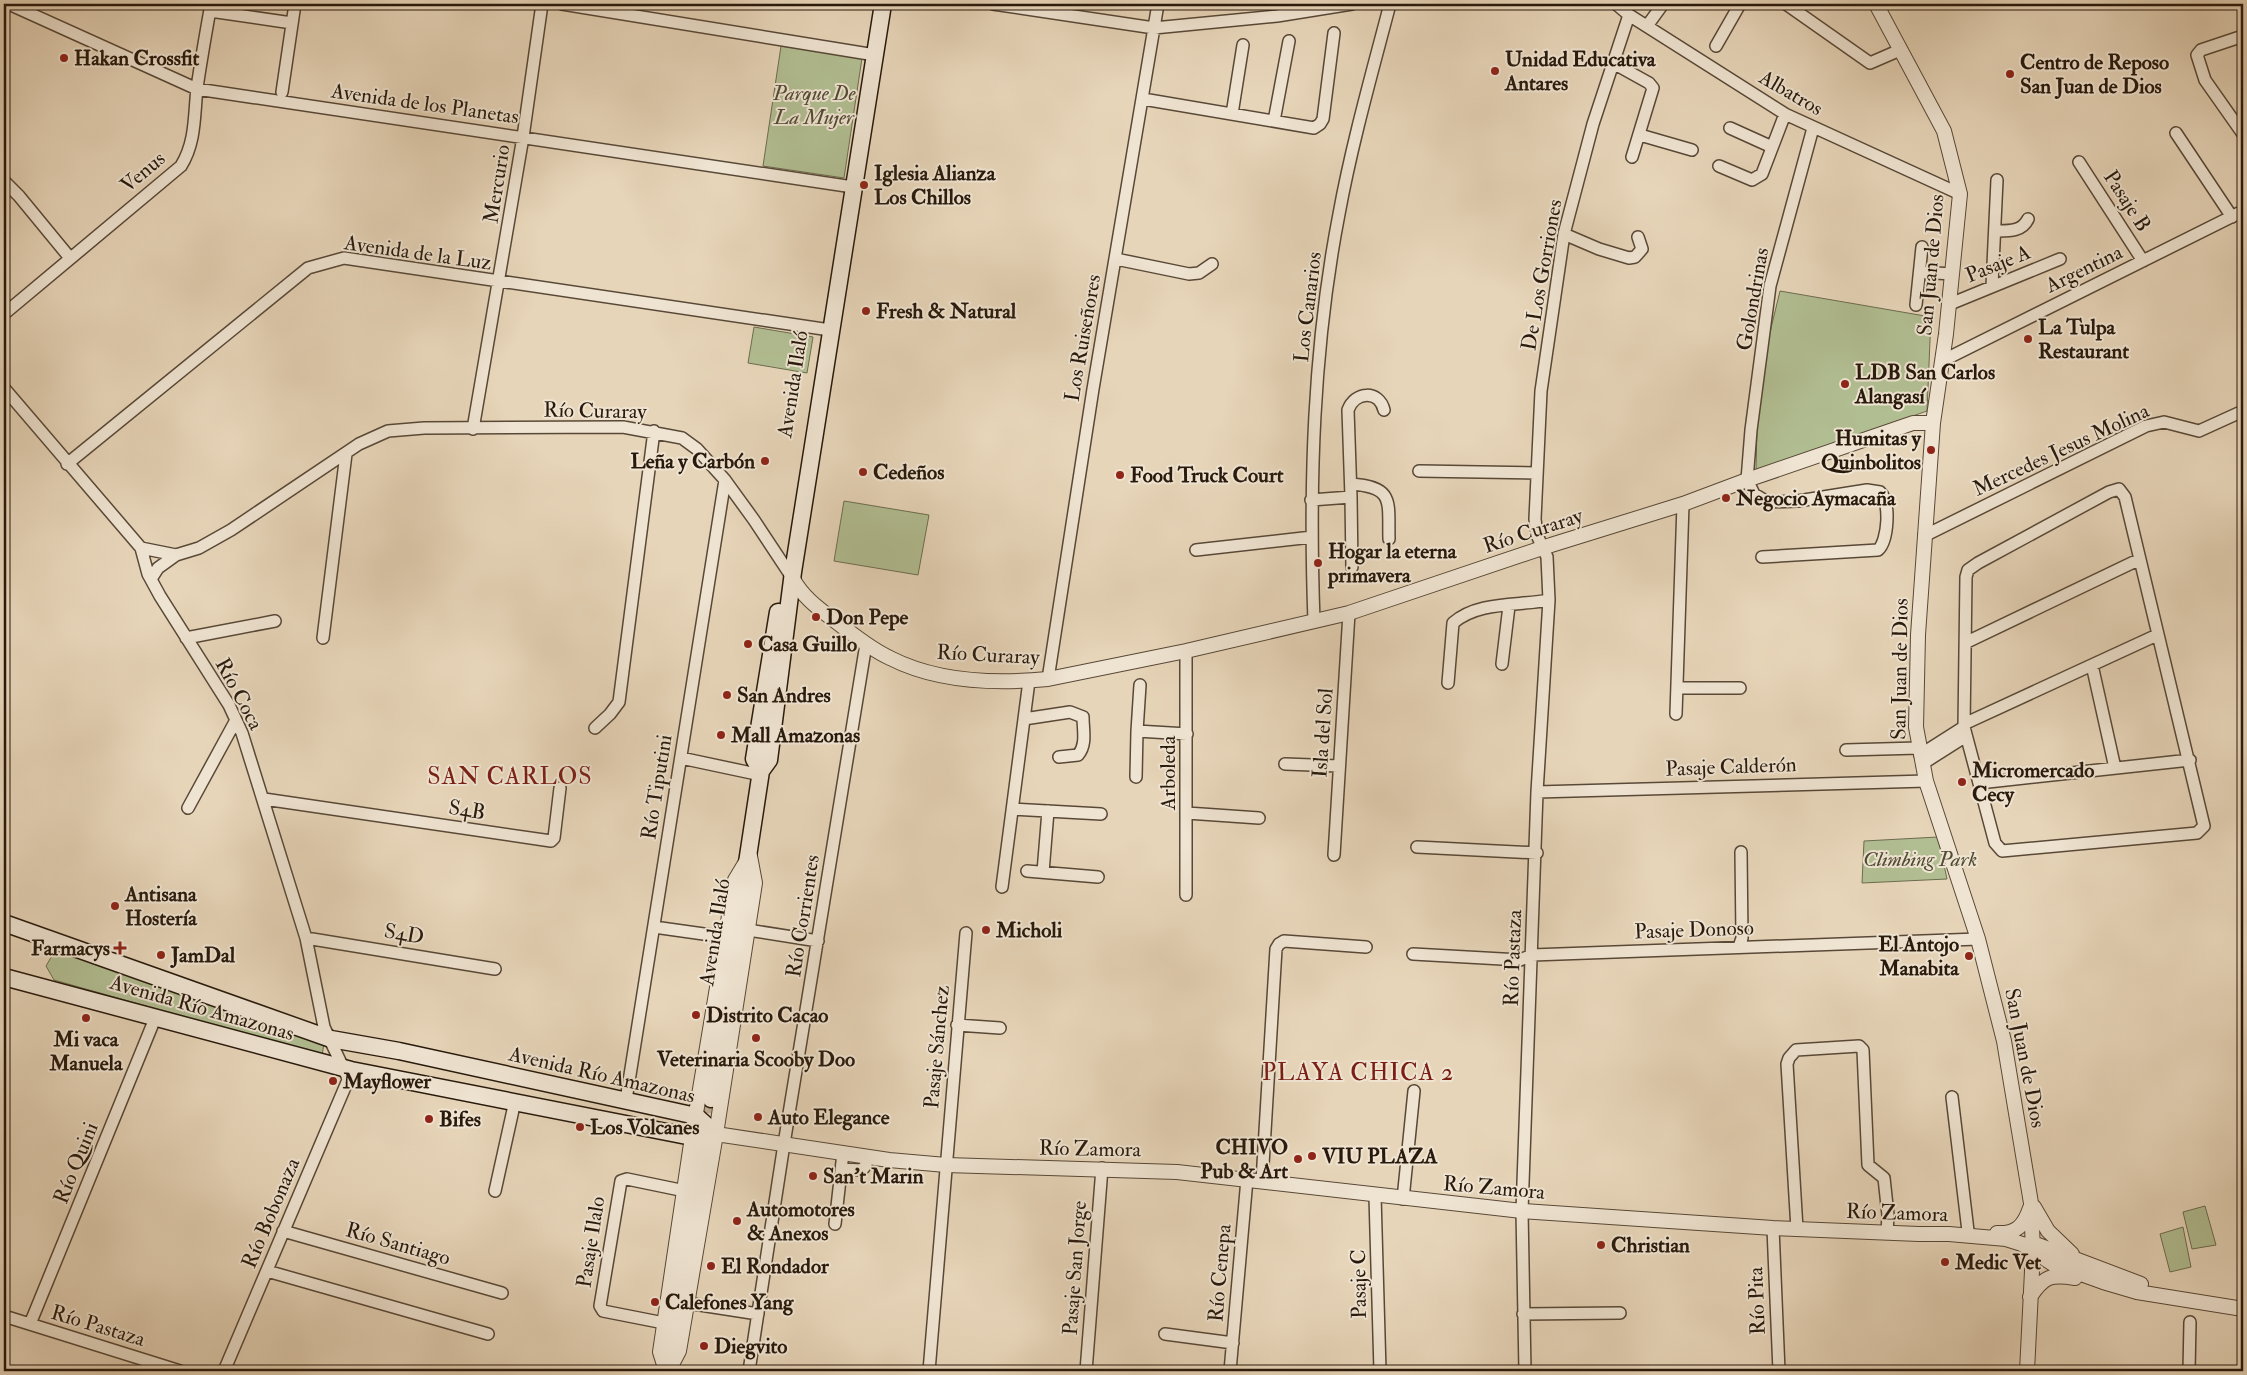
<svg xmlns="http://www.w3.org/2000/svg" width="2247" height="1375" viewBox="0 0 2247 1375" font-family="'IM FELL Double Pica',serif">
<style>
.green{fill:#b1be92;stroke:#6c6c4f}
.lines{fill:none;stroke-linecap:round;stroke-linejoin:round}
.secondary-tunnel{stroke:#c1af96;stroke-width:16;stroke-dasharray:16 8;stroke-linecap:butt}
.minor-casing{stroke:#584837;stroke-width:14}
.tertiary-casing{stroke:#584837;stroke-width:16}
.secondary-casing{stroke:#28190c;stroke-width:19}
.minor{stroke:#efe4d2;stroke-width:11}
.tertiary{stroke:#efe4d2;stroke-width:14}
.secondary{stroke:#efe4d2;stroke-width:16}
.poi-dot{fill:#8f2418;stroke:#efe4d2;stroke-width:2}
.labels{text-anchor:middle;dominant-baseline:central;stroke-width:4;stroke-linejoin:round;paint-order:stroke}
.poi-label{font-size:21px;font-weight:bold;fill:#28190c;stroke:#efe4d2;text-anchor:start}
.park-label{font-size:21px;font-style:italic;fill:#514b34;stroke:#efe4d2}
.street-label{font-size:21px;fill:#28190c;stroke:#efe4d2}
.quarter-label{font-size:24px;letter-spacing:1px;fill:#7a1f14;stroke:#efe4d2}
</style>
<rect width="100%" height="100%" fill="#e7d5b9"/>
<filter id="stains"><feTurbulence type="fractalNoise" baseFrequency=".004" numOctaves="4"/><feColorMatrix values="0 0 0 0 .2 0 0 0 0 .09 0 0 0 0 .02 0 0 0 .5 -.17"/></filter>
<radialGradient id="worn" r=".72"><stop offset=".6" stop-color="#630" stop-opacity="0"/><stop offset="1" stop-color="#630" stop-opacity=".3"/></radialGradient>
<!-- green -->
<path class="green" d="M781,46l81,12 -18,120 -81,-12z
M1780,291l151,26 -4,94 -171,60 1,-45 7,-69z
M754,327l59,10 -6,36 -59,-10z
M844,501l85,14 -11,60 -84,-14z
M1938,837l9,42 -85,4 2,-42z
M64,953l260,90 -2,13 -268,-76 -8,-14 7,-12z
M2205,1206l11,39 -24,4 -9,-37z
M2183,1227l8,40 -21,5 -10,-38z"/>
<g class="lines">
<!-- secondary-tunnel -->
<path class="secondary-tunnel" d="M706,1137l5,-38"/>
<!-- minor casing -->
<g class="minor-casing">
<path id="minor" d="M9,4l188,85 656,98
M562,4l313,51
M993,4l161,24 123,-12 75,-12
M1616,4l13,11 156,99 175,80
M1786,4l84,59 30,-13
M210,11l82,12
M1647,26l16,-22
M2243,36l-42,14 -4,5 8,25 38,54
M1716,46l24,-42
M1613,63l36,20 4,5 -21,69
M282,92l13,-88
M1143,99l171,29 6,-4 3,-5 11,-86
M1232,114l11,-69
M1274,121l15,-80
M1730,128l42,19
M2176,133l56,84
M1640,135l52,15
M2079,162l64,99
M1719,166l33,14 10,-6 23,-60
M4,181l15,15 51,62
M1996,231c12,0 26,1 32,-12
M1564,234l35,15 30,9 6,-1 7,-8 -4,-12
M1116,259l73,15 10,-1 13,-9
M1920,272l32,2
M1992,286l5,-106
M1950,304l110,-45
M1916,305l6,-58
M4,314l177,-148c15,-24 13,-51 16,-78 4,-28 9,-56 14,-84
M1942,361l301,-150
M4,388l137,160 7,26 12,22 69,109 13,28 64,205 18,89 23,49 1,4 -124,291
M473,429l50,-292 19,-133
M67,464l241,-196 36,-10 486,72
M1419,471l118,2
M1351,484c44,3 37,18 38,55
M2119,489l6,8 79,329 -7,7 -195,18 -7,-8 -31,-116 2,-150 2,-7 10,-7 131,-71z
M1351,497l1,70
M1311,500l40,-3 -3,-87c7,-19 31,-20 36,0
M1924,536l222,-110 18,-4 35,9 44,-20
M141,548l35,7 23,-7 32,-18 128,-86 29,-13 36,-3 199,-1 59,11 15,11 28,31 29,40 39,59
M1196,550l116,-13
M1762,557l116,-7c10,-9 13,-48 2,-58l-13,-2 -69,11 -31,1 -13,-8 -7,-14 4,-50 19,-144 43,-158
M151,579l7,-11 18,-13
M1314,621c-5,-136 -1,-273 25,-407 13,-71 33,-141 51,-210
M186,638l89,-17
M323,638l23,-184
M1967,642l171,-82
M1186,651v244
M1502,664l7,-58
M2092,665l23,103
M1048,679l45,-290 65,-385
M1448,683l5,-60c25,-22 65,-17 96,-23
M1677,688h63
M1676,714l7,-210
M1024,719l46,-7 13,5c0,13 4,28 -5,38l-19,2
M1964,724l193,-89
M595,728l15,-14 9,-12 35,-271
M1137,731l3,-46
M1846,750l72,-2
M1920,755l44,-28
M681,758l80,17
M1285,764l54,2
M1922,764l44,-28
M1136,777l1,-46 50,3
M1979,783l211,-23
M1537,792l389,-11
M264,799l287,42 3,-3 6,-50
M188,808l48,-88
M1013,809l88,5
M1187,813l72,5
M1417,847l120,6
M1334,855l15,-242
M1027,871l71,6
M1043,872l5,-61
M1002,887l27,-206
M654,927l71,10
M748,930l70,11
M306,938l189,31
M1739,947l3,-9 -1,-86
M1413,954l107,6 12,-5 446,-16
M957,1025l43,3
M1952,1097l16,134
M626,1100l99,-620
M842,1169l20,1 4,-5 1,-9
M1262,1181l14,-232 3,-5 5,-3 82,6
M495,1191l20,-90
M1375,1196l5,175
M1403,1199l11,-108
M835,1224l8,-71
M1773,1228l6,143
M1797,1229l-10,-165 2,-6 7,-8 63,-4 4,4 5,115 16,13 4,37 -1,18
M283,1231l219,62
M267,1271l221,63
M687,1303l71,11
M1523,1314l97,-1
M4,1316l176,55
M664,1323l-61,-12 -3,-5 21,-125 6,-2 58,12
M30,1324l126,-308
M1165,1334l68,9
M749,1371l35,-227 82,-500
M929,1371l37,-438
M1086,1371l16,-203
M1230,1371l17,-192
M1525,1371l-3,-160 15,-419 12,-192 -2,-43 -10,-22 -2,-16 6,-128 23,-157 29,-110 36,-109
M2189,1371l1,-49"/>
</g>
<!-- tertiary casing -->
<g class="tertiary-casing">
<path id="tertiary" d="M1876,4l68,127 16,63 -14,140 -13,89 -15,212 -2,92 10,54 52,158 26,102 27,162 2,48 -6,120
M793,579c11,20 28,31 46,45 16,12 33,26 51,34 47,24 107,26 158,21l138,-28 163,-38 202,-68 132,-41 64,-24 166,-57h20
M716,1134l173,26 57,5 231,7 345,39 251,17 146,6h30l57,5 16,5 31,20 50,18 34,10 106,17
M2034,1207l14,24 24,23
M1997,1233c19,1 27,-7 33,-25
M2033,1243l108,41
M2030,1297c14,-21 21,-23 45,-19
M670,1368l9,-17 37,-217 39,-251 -5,-27
M666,1371l-6,-19 32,-215 43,-257 12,-20"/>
</g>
<!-- secondary casing -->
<g class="secondary-casing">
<path id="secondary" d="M761,771l-7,-12 24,-147
M4,923l327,116 68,12 297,65 20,18
M4,977l347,93 341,67 24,-3
M711,1099l50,-328 8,-11 24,-188 90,-568
M667,1371l37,-225"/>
</g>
<!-- minor -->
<use href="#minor" class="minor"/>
<!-- tertiary -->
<use href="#tertiary" class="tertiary"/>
<!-- secondary -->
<use href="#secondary" class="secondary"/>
</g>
<!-- markers -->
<g class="poi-dot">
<circle cx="64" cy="58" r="5"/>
<circle cx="1495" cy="71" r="5"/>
<circle cx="2010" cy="74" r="5"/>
<circle cx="864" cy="185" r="5"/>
<circle cx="866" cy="311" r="5"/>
<circle cx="2028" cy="339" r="5"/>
<circle cx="1845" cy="384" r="5"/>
<circle cx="1931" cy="450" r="5"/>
<circle cx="765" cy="461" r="5"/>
<circle cx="863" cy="472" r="5"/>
<circle cx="1120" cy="475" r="5"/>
<circle cx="1726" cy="498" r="5"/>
<circle cx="1318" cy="563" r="5"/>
<circle cx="816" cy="617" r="5"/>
<circle cx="748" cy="644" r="5"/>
<circle cx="727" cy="695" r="5"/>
<circle cx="721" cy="735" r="5"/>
<circle cx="1962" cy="782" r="5"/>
<circle cx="115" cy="906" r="5"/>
<circle cx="986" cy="930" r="5"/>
<path d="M117.5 940.5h5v5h5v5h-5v5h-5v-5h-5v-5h5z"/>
<circle cx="161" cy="955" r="5"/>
<circle cx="1969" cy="956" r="5"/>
<circle cx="696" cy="1015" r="5"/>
<circle cx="86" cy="1018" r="5"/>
<circle cx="756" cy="1038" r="5"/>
<circle cx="333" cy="1081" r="5"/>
<circle cx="758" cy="1117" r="5"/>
<circle cx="429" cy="1119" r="5"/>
<circle cx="580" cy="1127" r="5"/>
<circle cx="1312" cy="1156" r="5"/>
<circle cx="1298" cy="1159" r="5"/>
<circle cx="813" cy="1176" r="5"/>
<circle cx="737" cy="1221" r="5"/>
<circle cx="1601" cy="1245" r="5"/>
<circle cx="1945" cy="1262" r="5"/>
<circle cx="711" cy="1266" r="5"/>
<circle cx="655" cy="1302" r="5"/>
<circle cx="704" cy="1346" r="5"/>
</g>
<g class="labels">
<!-- poi labels -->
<g class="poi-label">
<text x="74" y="58">Hakan Crossfit</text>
<text x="1505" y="59">Unidad Educativa<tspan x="1505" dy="24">Antares</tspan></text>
<text x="2020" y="62">Centro de Reposo<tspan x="2020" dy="24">San Juan de Dios</tspan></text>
<text x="874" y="173">Iglesia Alianza<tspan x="874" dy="24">Los Chillos</tspan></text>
<text x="876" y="311">Fresh &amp; Natural</text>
<text x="2038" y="327">La Tulpa<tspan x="2038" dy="24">Restaurant</tspan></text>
<text x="1855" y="372">LDB San Carlos<tspan x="1855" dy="24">Alangasí</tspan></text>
<text x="1921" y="438" text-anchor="end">Humitas y<tspan x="1921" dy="24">Quinbolitos</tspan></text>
<text x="755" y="461" text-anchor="end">Leña y Carbón</text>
<text x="873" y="472">Cedeños</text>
<text x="1130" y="475">Food Truck Court</text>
<text x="1736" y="498">Negocio Aymacaña</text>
<text x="1328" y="551">Hogar la eterna<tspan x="1328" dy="24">primavera</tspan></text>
<text x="826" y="617">Don Pepe</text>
<text x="758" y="644">Casa Guillo</text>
<text x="737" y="695">San Andres</text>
<text x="731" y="735">Mall Amazonas</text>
<text x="1972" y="770">Micromercado<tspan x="1972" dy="24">Cecy</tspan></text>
<text x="125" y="894">Antisana<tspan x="125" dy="24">Hostería</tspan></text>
<text x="996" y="930">Micholi</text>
<text x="1959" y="944" text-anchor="end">El Antojo<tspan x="1959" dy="24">Manabita</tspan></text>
<text x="110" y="948" text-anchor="end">Farmacys</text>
<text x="171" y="955">JamDal</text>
<text x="706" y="1015">Distrito Cacao</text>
<text x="86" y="1039" text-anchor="middle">Mi vaca<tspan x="86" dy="24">Manuela</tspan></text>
<text x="756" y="1059" text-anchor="middle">Veterinaria Scooby Doo</text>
<text x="343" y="1081">Mayflower</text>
<text x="768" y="1117">Auto Elegance</text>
<text x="439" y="1119">Bifes</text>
<text x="590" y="1127">Los Volcanes</text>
<text x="1288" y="1147" text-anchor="end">CHIVO<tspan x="1288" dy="24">Pub &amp; Art</tspan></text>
<text x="1322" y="1156">VIU PLAZA</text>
<text x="823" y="1176">San't Marin</text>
<text x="747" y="1209">Automotores<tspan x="747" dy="24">&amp; Anexos</tspan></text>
<text x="1611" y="1245">Christian</text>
<text x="1955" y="1262">Medic Vet</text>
<text x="721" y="1266">El Rondador</text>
<text x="665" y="1302">Calefones Yang</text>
<text x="714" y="1346">Diegvito</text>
</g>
<!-- park labels -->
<g class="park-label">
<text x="814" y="93">Parque De<tspan x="814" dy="24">La Mujer</tspan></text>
<text x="1920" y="859">Climbing Park</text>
</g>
<!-- street labels -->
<g class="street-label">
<text transform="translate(1791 93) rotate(30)">Albatros</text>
<text transform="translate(425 104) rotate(8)">Avenida de los Planetas</text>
<text transform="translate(143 172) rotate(-40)">Venus</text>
<text transform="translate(497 184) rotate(-81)">Mercurio</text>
<text transform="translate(2127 201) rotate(57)">Pasaje B</text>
<text transform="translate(418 253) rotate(8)">Avenida de la Luz</text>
<text transform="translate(1998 264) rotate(-22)">Pasaje A</text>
<text transform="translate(1931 265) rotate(-85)">San Juan de Dios</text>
<text transform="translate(2084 269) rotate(-26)">Argentina</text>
<text transform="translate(1542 275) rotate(-80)">De Los Gorriones</text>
<text transform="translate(1753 299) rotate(-80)">Golondrinas</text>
<text transform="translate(1308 307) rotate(-83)">Los Canarios</text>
<text transform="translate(1083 338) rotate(-80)">Los Ruiseñores</text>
<text transform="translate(793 384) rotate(-81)">Avenida Ilaló</text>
<text transform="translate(595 411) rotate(1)">Río Curaray</text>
<text transform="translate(2061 450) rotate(-25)">Mercedes Jesus Molina</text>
<text transform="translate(1533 531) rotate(-18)">Río Curaray</text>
<text transform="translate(988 655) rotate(3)">Río Curaray</text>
<text transform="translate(1900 669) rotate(-89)">San Juan de Dios</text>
<text transform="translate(239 694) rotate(62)">Río Coca</text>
<text transform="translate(1323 733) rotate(-86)">Isla del Sol</text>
<text transform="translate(1731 767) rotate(-2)">Pasaje Calderón</text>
<text transform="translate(1168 773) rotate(-90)">Arboleda</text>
<text transform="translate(657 787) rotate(-81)">Río Tiputini</text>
<text transform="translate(467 810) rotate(9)">S4B</text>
<text transform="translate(803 916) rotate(-81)">Río Corrientes</text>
<text transform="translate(1694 930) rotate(-2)">Pasaje Donoso</text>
<text transform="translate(715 932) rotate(-81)">Avenida Ilaló</text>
<text transform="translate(404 934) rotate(10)">S4D</text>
<text transform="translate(1513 958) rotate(-88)">Río Pastaza</text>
<text transform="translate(202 1008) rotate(16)">Avenida Río Amazonas</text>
<text transform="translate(937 1047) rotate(-85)">Pasaje Sánchez</text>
<text transform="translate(2025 1058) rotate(79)">San Juan de Dios</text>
<text transform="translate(602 1075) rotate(13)">Avenida Río Amazonas</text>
<text transform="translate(1090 1149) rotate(1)">Río Zamora</text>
<text transform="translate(76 1163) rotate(-68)">Río Quini</text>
<text transform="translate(1494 1188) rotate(5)">Río Zamora</text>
<text transform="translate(271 1213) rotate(-67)">Río Bobonaza</text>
<text transform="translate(1897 1213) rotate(2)">Río Zamora</text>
<text transform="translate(591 1242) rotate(-81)">Pasaje Ilalo</text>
<text transform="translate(398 1244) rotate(16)">Río Santiago</text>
<text transform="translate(1075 1268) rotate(-86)">Pasaje San Jorge</text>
<text transform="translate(1220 1273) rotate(-85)">Río Cenepa</text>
<text transform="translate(1359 1284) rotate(-91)">Pasaje C</text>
<text transform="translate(1757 1301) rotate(-92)">Río Pita</text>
<text transform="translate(98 1326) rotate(17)">Río Pastaza</text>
</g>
<!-- quarter labels -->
<g class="quarter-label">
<text x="510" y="776">SAN CARLOS</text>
<text x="1358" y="1072">PLAYA CHICA 2</text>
</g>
</g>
<!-- margin -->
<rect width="2247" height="1375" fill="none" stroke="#e7d5b9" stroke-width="20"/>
<rect x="5" y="5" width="2237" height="1365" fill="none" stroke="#28190c" stroke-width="2.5"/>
<rect x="10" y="10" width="2227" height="1355" fill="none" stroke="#28190c"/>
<rect width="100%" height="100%" filter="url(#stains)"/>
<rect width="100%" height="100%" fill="url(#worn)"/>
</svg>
